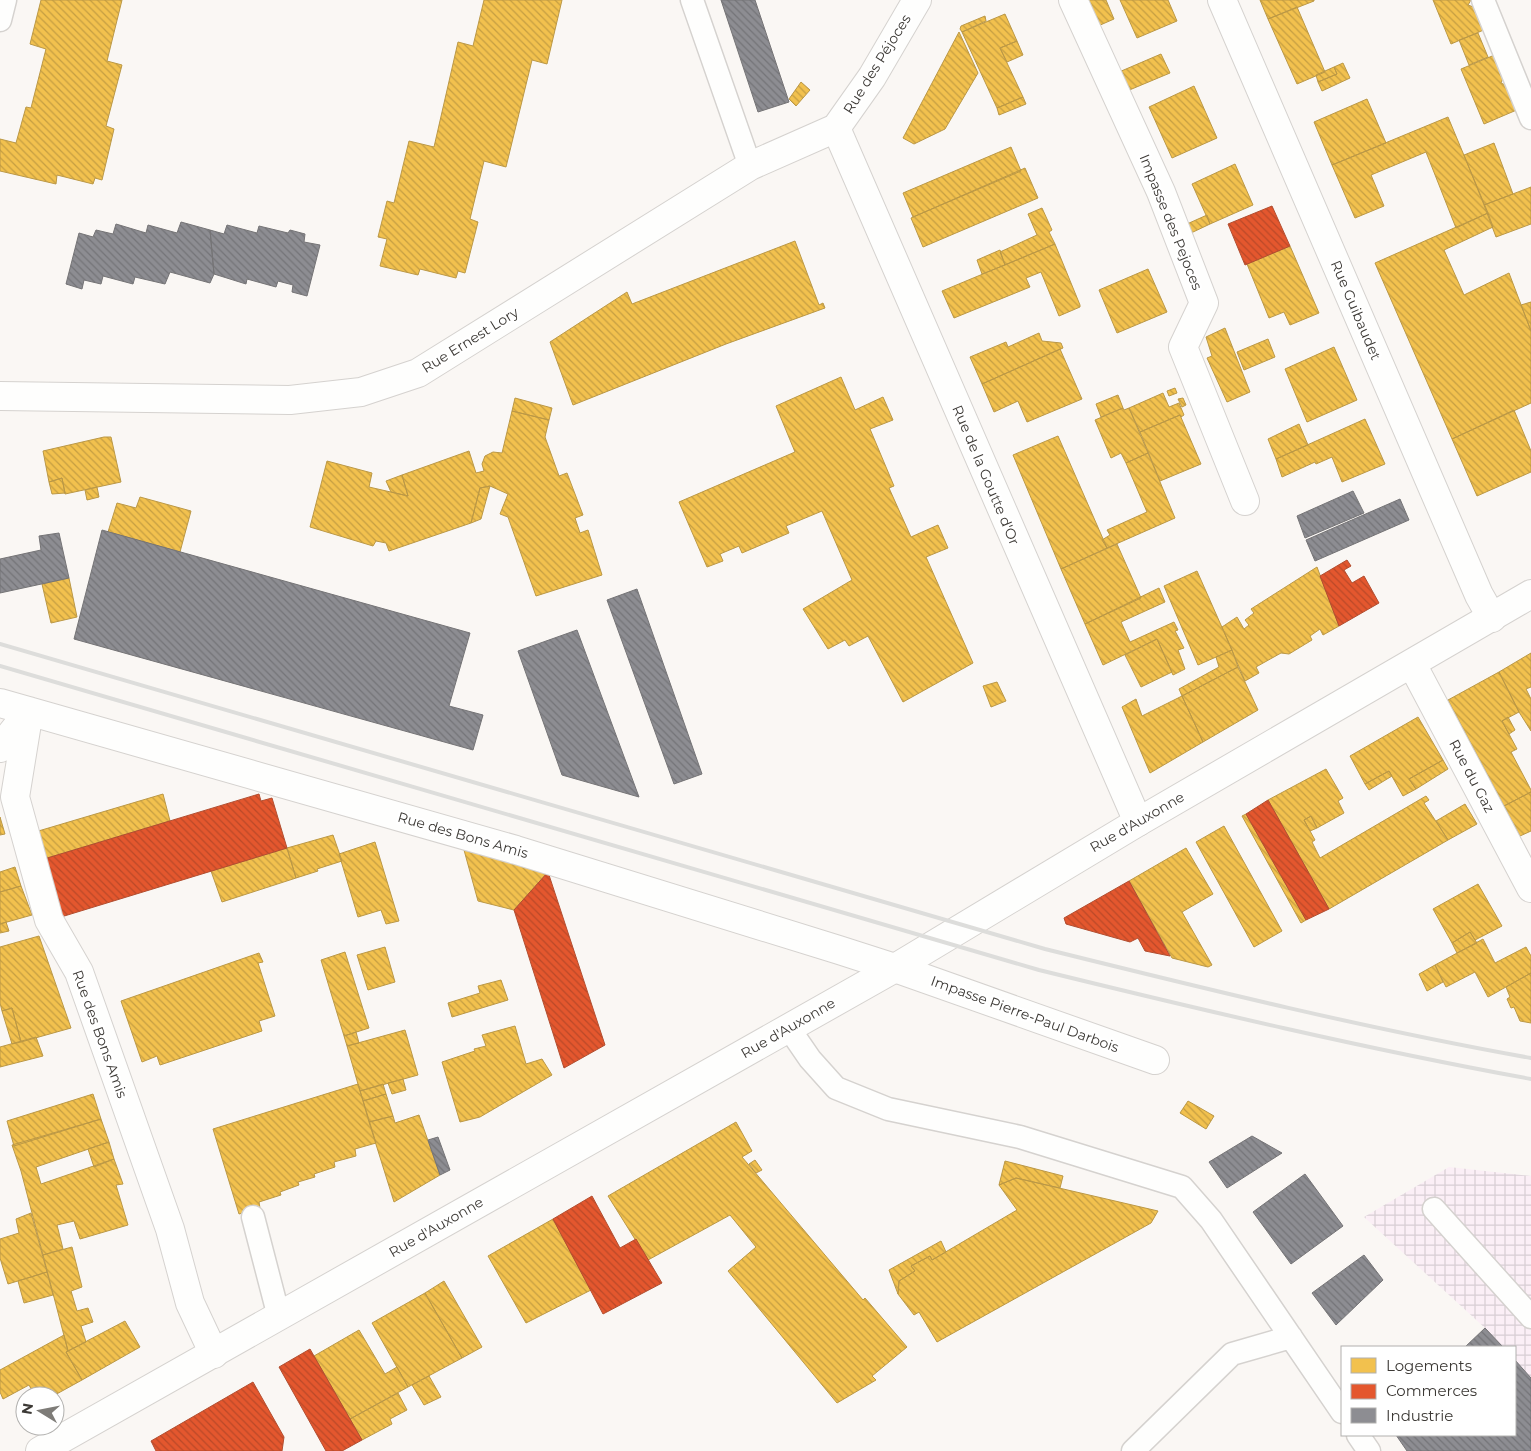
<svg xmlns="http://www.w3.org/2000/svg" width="1531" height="1451" viewBox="0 0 1531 1451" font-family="Montserrat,sans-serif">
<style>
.industrial{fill:url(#industrial-grid)}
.homes{fill:url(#homes-back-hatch);stroke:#bb9846}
.shops{fill:url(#shops-back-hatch);stroke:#b24e30}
.industry{fill:url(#industry-back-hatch);stroke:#757476}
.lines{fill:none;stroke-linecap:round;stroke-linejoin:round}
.service-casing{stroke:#d5d2cf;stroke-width:25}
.minor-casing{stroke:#d5d2cf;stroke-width:30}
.secondary-casing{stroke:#d5d2cf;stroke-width:30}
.service{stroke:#fefefd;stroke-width:22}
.minor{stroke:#fefefd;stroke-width:28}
.secondary{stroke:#fefefd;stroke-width:28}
.rail{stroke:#dddddb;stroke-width:4}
.labels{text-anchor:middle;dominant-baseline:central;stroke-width:5;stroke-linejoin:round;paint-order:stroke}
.street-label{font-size:14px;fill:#3c3935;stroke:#fff}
</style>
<defs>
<pattern id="industrial-grid" width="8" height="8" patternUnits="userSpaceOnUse" patternTransform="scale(1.25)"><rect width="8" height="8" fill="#fbeff6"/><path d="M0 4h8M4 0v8" fill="none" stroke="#d8ced4"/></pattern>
<pattern id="homes-back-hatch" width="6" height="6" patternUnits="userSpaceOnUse" patternTransform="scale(1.25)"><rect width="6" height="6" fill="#f2c14e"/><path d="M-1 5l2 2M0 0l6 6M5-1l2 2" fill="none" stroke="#c59e42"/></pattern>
<pattern id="shops-back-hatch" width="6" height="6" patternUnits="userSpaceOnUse" patternTransform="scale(1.25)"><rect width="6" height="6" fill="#e4572e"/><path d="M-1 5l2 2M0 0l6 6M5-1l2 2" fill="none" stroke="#ba4928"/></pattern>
<pattern id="industry-back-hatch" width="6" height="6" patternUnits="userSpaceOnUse" patternTransform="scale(1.25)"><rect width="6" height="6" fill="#8d8d92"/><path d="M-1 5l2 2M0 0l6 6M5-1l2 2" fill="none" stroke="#747478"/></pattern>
</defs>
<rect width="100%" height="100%" fill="#faf7f4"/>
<!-- industrial -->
<path class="industrial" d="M1449,1167l82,9v202l-16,-18v-13h-12l-18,-19 -121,-111z"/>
<!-- homes -->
<path class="homes" d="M41,0h81l-15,61 15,4 -16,61 8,3 -12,51 -7,-2 -2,6 -36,-9 -1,9 -56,-13v-32l16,4 10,-36 5,1 15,-59 -16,-5z
M484,0h78l-15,64 -15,-4 -26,107 -22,-6 -14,58 8,3 -13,51 -7,-2 -2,7 -36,-9 -2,6 -38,-9 7,-27 -9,-2 9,-36 7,2 15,-62 25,6 24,-105 15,4z
M1086,0h20l8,19 -16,7z
M1120,0h48l9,21 -40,17z
M1260,0h54v1l-46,18z
M1433,0h38l-3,5 11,4 7,20 -35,15z
M1297,7l28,65 -28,12 -29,-65z
M1005,14l12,27 -17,7 23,49 -26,11 -35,-76z
M985,16l1,5 -24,11 -2,-3 1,-3z
M959,32l19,41 -33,56 -31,15 -11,-6z
M1478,33l10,24 -19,8 -10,-25z
M1017,41l6,14 -16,7 -7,-14z
M1161,54l9,19 -43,18 -8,-19z
M1497,54l8,19 -4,10 9,4 9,22 -35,15 -23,-55z
M1343,63l7,15 -28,13 -4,-9 19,-8 -3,-7z
M1334,67l3,7 -19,8 -2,-7z
M801,82l9,8 -14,16 -7,-7z
M1194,86l23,52 -45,20 -23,-51z
M1023,97l3,7 -27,11 -2,-7z
M1367,99l19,44 -54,22 -18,-43z
M1448,117l40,96 -32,15 -30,-76 -55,23 13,31 -29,12 -23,-53z
M1494,143l19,51 -29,11 -20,-50z
M1011,147l10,24 -108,46 -10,-24z
M1235,164l18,41 -43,19 -18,-40z
M1025,168l13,30 -115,49 -12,-29z
M1531,187v37l-35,13 -12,-32z
M1042,208l10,22 -3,2 6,12 -50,21 -5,-13 37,-17 -9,-21z
M1488,213l5,14 -49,23 20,45 45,-22 22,58v72l-79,36 -77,-176z
M1207,215l3,9 -19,9 -4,-9z
M795,241l24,64 4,-2 2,5 -99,36 -153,61 -23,-63 77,-50 5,12z
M1055,244l25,61v2l-21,9 -18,-44 -15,6 4,9 -76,31 -12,-27z
M1290,246l29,67 -29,12 -6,-13 -15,6 -22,-54z
M1000,250l5,15 -23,9 -5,-14z
M1148,269l19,43 -50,21 -18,-43z
M1531,302v29l-10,-26z
M1225,328l25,64 -23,10 -20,-44 5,-2 -6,-19z
M1039,333l3,8 19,2 2,5 -81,36 -12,-27 36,-15 2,5z
M1268,339l7,18 -31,13 -7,-18z
M1334,347l23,53 -50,22 -22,-53z
M1060,349l22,50 -55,23 -9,-21 -24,11 -12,-28z
M841,377l14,33 28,-13 10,23 -23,9 24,57 -5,2 22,49 27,-12 10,23 -22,9 47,106 -70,39 -35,-66 -19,10 -4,-6 -17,9 -25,-40 49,-29 -30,-69 -36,15 3,7 -47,20 -3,-7 -19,8 3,7 -16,6 -28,-65 116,-50 -19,-46z
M1175,388l2,5 -8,3 -2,-5z
M1163,393l6,14 10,-4 5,12 -3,2 -1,-2 -40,17 -11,-24z
M1118,395l5,13 -22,9 -5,-13z
M515,398l37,10 -3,12 -37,-9z
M1183,398l3,7 -4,2 -4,-8z
M1123,408l1,2 5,-2 19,45 -22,10 -5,-10 -10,5 -16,-38z
M1514,410l17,41v21l-54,24 -25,-57z
M512,411l37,9 -4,17 14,39 8,-3 16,42 -8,3 5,15 8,-3 14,45 -66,21 -28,-79 -8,-3 8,-20 -18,-8 -10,2 -9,35 -82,28 -3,-8 -10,-2 -3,5 -63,-19 17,-66 45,12 -3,14 39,9 -6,-21 67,-24 7,22 8,-2 -2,-7 3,-8 8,-4 9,1z
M1180,415l21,49 -41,17 -20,-49z
M1365,419l20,45 -43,18 -10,-25 -16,7 -1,-2 -33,15 -6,-18z
M1299,424l9,21 -32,14 -8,-20z
M1058,436l49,112 -46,21 -48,-114z
M104,437h7l10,45 -56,12 -3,-16 -13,4 -6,-31z
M1148,453l27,65 -68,30 -5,-8 8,-5 -3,-5 40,-18 -21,-49z
M402,475l6,21 -17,-4 -5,-11z
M62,478l3,15 -13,1 -3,-12z
M490,486l-9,33 -10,4 9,-35z
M97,487l2,10 -12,3 -2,-10z
M140,497l51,14 -11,41 -72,-20 9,-29 19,5z
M1117,544l24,54 -56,26 -24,-55z
M1317,567l22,59 -16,9 -3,-6 -10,7 2,4 -23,14 -8,-1 -25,14 3,6 -14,8 -23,-54 15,-10 7,12 5,-4 -4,-5 9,-7 -3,-4z
M1197,571l35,79 -34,15 -34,-79z
M69,578l8,39 -26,6 -9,-39z
M1159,588l6,14 -44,20 9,20 44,-20 4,8 -3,1 9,17 -6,2 7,19 -12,6 -16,-36 -54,26 -18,-41z
M1157,639l15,33 -31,15 -16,-32z
M1232,650l6,17 -56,29 -3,-7 40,-22 -3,-10z
M1531,653v34l-5,2 5,10v32l-12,-19 -20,-40z
M1238,667l20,43 -55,32 -21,-46z
M1499,672l20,40 -17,9 15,28 -6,3 20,38v2l-27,14 -56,-106z
M997,682l9,19 -15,6 -8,-21z
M1182,696l21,46 -53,31 -28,-66 14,-8 6,17z
M1418,717l25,43 -34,19 7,10 -13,7 -14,-25 -24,13 -15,-28z
M1508,717l7,13 -6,4 -7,-13z
M1443,760l5,9 -32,20 -7,-10z
M1326,769l17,29 -5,3 6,12 -27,15 -6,-12 -7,4 11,20 -3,2 8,16 106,-62 3,4 -5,3 24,37 -119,69 -61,-109z
M1389,771l3,5 -23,14 -4,-6z
M1531,792v39l-11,5 -16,-30z
M163,794l7,27 -126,38 -9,-27z
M1465,804l12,20 -29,16 -12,-19z
M1246,814l60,106 -5,3 -59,-107z
M1311,816l6,12 -7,3 -6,-11z
M0,817l5,17 -5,1z
M1224,826l58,105 -28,16 -58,-105z
M333,835l9,26 -25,8 1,2 -22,7 -9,-30z
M375,842l24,79 -13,3 -5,-14 -23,7 -19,-63z
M287,848l9,30 -74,24 -11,-31z
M1186,848l27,46 -31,18 30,53 -4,2 -36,-9 -43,-77z
M464,850l84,22 -34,38 -36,-9z
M15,867l6,19 -21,6v-20z
M1478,884l24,42 -27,14 -5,-8 -18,11 -19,-34z
M21,886l11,29 -32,9v-32z
M6,922l3,9 -9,2v-9z
M1470,932l7,11 -20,10 -5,-10z
M39,936l32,92 -50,14 -9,-34 -10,3 -2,-8v-56z
M1483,939l12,24 31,-16 5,9v17l-43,24 -13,-25 -29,15 -11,-22z
M385,947l10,35 -27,8 -11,-35z
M345,952l24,76 -25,8 -23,-76z
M259,953l4,9 -5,1 17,53 -16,5 3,10 -102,34 -3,-9 -15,6 -21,-61z
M1435,965l8,17 -16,9 -8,-17z
M1531,973v50l-11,-2 -6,-14 -3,1 -4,-9 3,-2 -4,-10z
M501,980l7,20 -56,17 -4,-14 32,-10 -2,-7z
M12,1008l9,34 -9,2 -10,-33z
M515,1026l11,38 16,-5 10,16 -72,42 -20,5 -18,-60 33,-11 -1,-2 12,-3 -4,-11z
M405,1030l13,45 -58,16 -13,-45z
M356,1032l3,11 -12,3 -3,-10z
M36,1037l7,19 -43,11v-20z
M403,1079l3,11 -14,4 -4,-11z
M358,1084l18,59 -21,6 1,7 -22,6 1,5 -21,7 1,3 -17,5 1,3 -19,7 1,3 -22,7 1,6 -21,6 -26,-85z
M383,1084l3,10 -23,7 -3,-10z
M93,1094l8,25 -87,27 -7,-25z
M386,1094l7,22 -24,6 -6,-21z
M1188,1101l26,15 -8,13 -26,-16z
M419,1115l21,60 -46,27 -25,-80 24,-6 2,7z
M101,1119l8,23 -73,25 5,17 73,-25 9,25 -7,1 12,40 -48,14 -6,-18 -17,4 6,24 -20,6 -22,-84 -9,-26z
M736,1122l16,29 -10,6 121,143 2,-2 42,49 -35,29 4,4 -39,23 -109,-132 28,-24 -26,-32 -82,45 -40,-64z
M109,1142l5,17 -20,8 -6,-18z
M755,1160l7,10 -6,3 -7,-9z
M1005,1161l58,15 -3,12 -44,-10 -17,7z
M1016,1178l142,33 -7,12 -214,119 -18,-30 -5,3 -16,-21 1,-13 16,-10 -4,-5 19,-10 2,4 85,-50 -18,-25z
M31,1213l16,59 -39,12 -8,-26v-19l19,-6 -3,-14z
M553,1219l38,71 -65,33 -38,-67z
M941,1241l5,11 -14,8 -2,-4 -19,10 4,5 -16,10 -1,13 -9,-24z
M72,1247l10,40 -11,4 6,20 11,-3 5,14 -12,4 5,16 -18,9 -25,-96z
M47,1272l6,23 -29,8 -6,-22z
M444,1281l38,66 -20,11 -37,-65z
M425,1293l37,65 -54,29 -36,-64z
M125,1321l15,26 -58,33 -16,-28z
M359,1330l26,44 12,-7 11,20 -58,32 -36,-63z
M64,1335l4,16 -2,1 16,28 -29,16h-18l-6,-11 -26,14 -3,-7v-22z
M429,1376l12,21 -17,8 -12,-20z
M398,1393l9,17 -17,9 2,5 -30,16 -12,-21z"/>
<!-- shops -->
<path class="shops" d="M1272,206l18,40 -45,19 -17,-41z
M1347,560l4,6 -7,4 8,13 12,-7 15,27 -40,23 -19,-50z
M259,794l2,7 11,-3 15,50 -226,69 -17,-58z
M1268,800l61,109 -23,11 -60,-106z
M548,872l57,173 -41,23 -50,-158z
M1129,881l41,75 -25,-5 -7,-13 -8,4 -64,-18 -2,-6z
M592,1196l28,52 16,-9 26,44 -59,31 -50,-95z
M310,1349l52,91 -20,11h-16l-47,-84z
M253,1382l31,55 -2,14h-126l-5,-10z"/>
<!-- industry -->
<path class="industry" d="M721,0h34l34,102 -31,10z
M181,222l29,8 4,44 -4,9 -40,-11 -5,12 -30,-7 -2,7 -30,-8 -2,8 -17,-4 -2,9 -16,-5 13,-51 14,4 3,-7 17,4 3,-10 30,9 2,-8 29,8z
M227,225l30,8 2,-7 29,7 2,-3 15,4 -1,8 16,3 -13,51 -15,-4 1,-7 -15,-4 -2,6 -29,-8 -1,5 -32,-10 -4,-44 14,4z
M1353,491l11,22 -59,25 -8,-22z
M1400,499l9,21 -94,41 -9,-21z
M102,530l368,103 -21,73 34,9 -10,35 -399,-111z
M59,533l10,45 -69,15v-34l41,-9 -2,-14z
M637,589l65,185 -28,10 -67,-184z
M577,630l62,167 -77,-22 -44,-124z
M1252,1136l30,17 -55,35 -18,-26z
M438,1137l12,33 -10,5 -12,-35z
M1305,1174l38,52 -52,38 -38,-52z
M1364,1255l19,25 -47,45 -24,-32z
M1485,1328l18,19h-38z
M1515,1360l16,18v73h-124l-11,-16h119z"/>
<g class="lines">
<!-- service casing -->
<g class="service-casing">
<path id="service" d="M692,0l58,166
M1483,0l48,118
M0,20l5,-20
M788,1027l22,32 26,29 52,21 132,28 162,50 29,33 131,192
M1434,1209l97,108
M253,1217l26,100
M1358,1435l11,16
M1133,1451l99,-97 59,-17"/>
</g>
<!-- minor casing -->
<g class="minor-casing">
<path id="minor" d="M1073,0l88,192 43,111 -21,44 62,154
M1222,0l257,595 13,23
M836,128l302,694
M836,128l36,-51 45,-77
M0,396l290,4 71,-8 57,-19 332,-207 86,-38
M1412,664l119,224
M0,703l516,147 323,100 56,18 260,92
M29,711l-14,86 34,123 30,52 91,257 20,74 24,51
M0,748l27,-34"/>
</g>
<!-- secondary casing -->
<g class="secondary-casing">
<path id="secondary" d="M40,1451l855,-483 243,-146 393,-228"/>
</g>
<!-- service -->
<use href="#service" class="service"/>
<!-- minor -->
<use href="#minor" class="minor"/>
<!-- secondary -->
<use href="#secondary" class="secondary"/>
<!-- rail -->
<path class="rail" d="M0,644l1045,305c161,40 323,80 486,109
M0,666l1039,304c163,40 327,79 492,109"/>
</g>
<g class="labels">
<!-- street labels -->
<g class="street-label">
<text transform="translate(877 64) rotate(-58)">Rue des Péjoces</text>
<text transform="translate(1171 222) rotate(68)">Impasse des Pejoces</text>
<text transform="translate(1356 310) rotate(67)">Rue Guibaudet</text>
<text transform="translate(470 340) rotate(-32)">Rue Ernest Lory</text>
<text transform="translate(986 475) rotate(67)">Rue de la Goutte d'Or</text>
<text transform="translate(1472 776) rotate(62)">Rue du Gaz</text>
<text transform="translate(1137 822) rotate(-30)">Rue d'Auxonne</text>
<text transform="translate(463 835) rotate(16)">Rue des Bons Amis</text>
<text transform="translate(1025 1014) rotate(20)">Impasse Pierre-Paul Darbois</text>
<text transform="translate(788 1028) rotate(-30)">Rue d'Auxonne</text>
<text transform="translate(100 1034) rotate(70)">Rue des Bons Amis</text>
<text transform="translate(436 1227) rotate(-30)">Rue d'Auxonne</text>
</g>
</g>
<!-- legend -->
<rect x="1341" y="1346" width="175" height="90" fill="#ffffff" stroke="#b1b0ae"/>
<rect x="1351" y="1358" width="25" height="15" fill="#f2c14e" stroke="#b1b0ae"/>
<text x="1386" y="1371" font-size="15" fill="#3c3935">Logements</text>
<rect x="1351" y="1384" width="25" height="15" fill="#e4572e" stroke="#b1b0ae"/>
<text x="1386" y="1396" font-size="15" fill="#3c3935">Commerces</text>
<rect x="1351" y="1408" width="25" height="15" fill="#8d8d92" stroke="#b1b0ae"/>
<text x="1386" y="1421" font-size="15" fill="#3c3935">Industrie</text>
<!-- north arrow -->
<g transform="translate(40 1411) rotate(280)"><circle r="24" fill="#ffffff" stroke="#b1b0ae"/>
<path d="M0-4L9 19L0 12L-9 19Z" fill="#7e7c78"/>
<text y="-8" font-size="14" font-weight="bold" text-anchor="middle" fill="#3c3935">N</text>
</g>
</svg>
